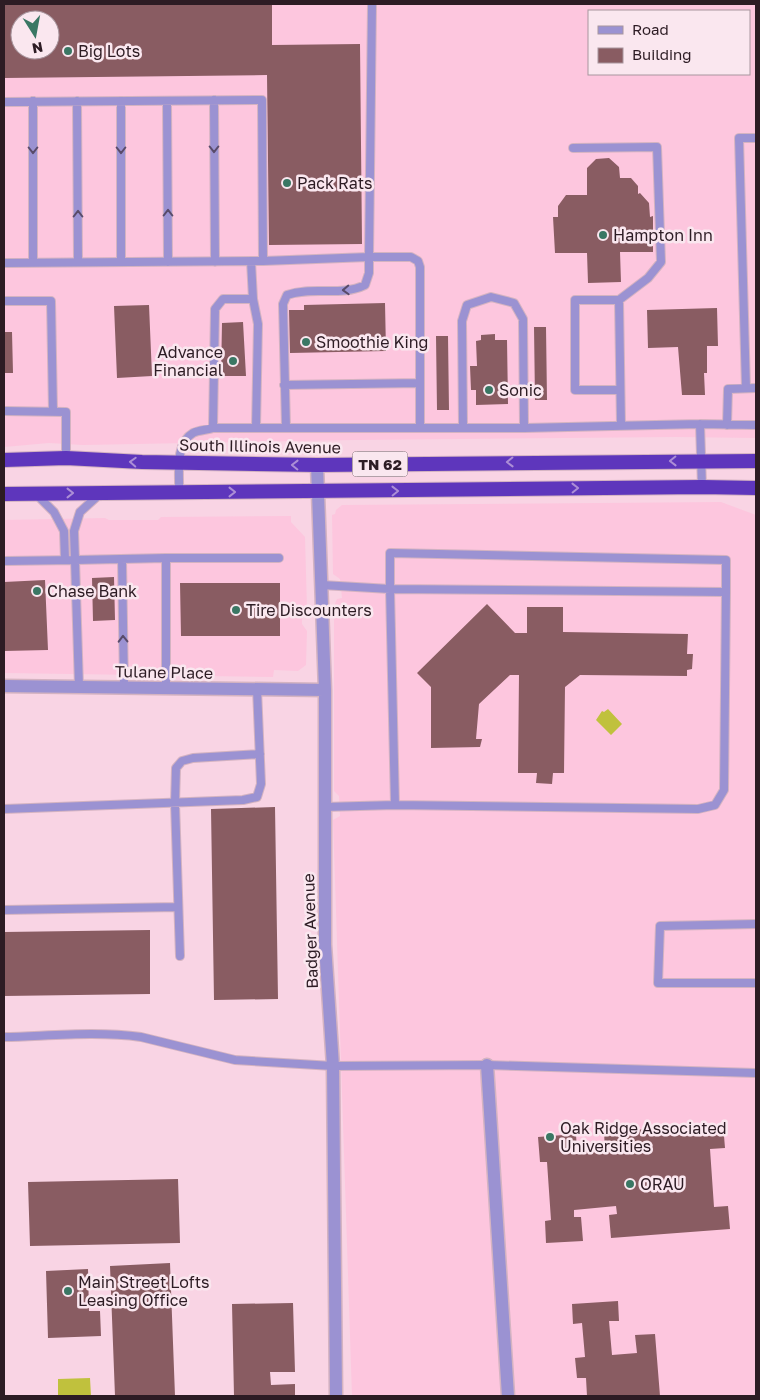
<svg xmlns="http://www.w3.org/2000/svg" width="760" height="1400" viewBox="0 0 760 1400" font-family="'Golos Text',sans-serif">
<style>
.built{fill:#fdc6de;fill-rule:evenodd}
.water{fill:#c0c13d}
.building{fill:#895c62;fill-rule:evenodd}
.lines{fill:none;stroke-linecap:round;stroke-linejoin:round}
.service-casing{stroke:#d4b3c1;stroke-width:10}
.minor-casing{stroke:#d4b3c1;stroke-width:15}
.trunk-casing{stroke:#d4b3c1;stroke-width:16}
.service{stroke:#9b92d2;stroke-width:8}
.minor{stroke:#9b92d2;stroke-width:12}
.trunk{stroke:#5e36bc;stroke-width:14}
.oneway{stroke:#594b6a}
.oneway2{stroke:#ac8ed6}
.poi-dot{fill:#3a7764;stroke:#fae7ef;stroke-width:2}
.labels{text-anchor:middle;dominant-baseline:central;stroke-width:5;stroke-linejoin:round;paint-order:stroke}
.shield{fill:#fae7ef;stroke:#6a5961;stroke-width:1}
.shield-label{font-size:15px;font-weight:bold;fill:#2d1c24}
.poi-label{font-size:16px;fill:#2d1c24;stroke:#fae7ef;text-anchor:start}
.street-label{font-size:16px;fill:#2d1c24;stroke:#fae7ef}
</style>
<rect width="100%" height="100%" fill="#f9d4e4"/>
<!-- built -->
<path class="built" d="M4,4h752v434l-80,-1 -320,3 -273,5 -34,-2 -45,4zM589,11h160v63h-160zM20,20h30v30h-30z
M721,502l35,13v881h-404l-19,-576 7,-4 -1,-20 -5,-5v-185l3,-7 5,-1 -2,-19 -7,-5 -1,-59 3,-1 1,-4 6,-5z
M291,516v6l14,15 2,72 -5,5v10l5,7 -1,34 -8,6 -24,-1 -1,7 -269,-4v-153l101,-2 4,2h49l3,-3z"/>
<!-- water -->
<path class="water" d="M608,709l14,15 -11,11 -15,-15 6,-9 2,1z
M90,1378l1,18h-33v-17z"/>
<!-- building -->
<path class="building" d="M4,4h268v41l88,-1 2,200 -93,1 -2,-170 -263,3zM20,20h30v30h-30z
M609,158l10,9 1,11h11l7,8v8l2,-1 9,10 1,14 3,-1v36h-33l1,30 -33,1 -1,-30h-32l-2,-36h5v-11l8,-11h21v-27l9,-9z
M385,303l1,48 -96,2 -1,-43h15v-5z
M149,305l3,71 -35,2 -3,-72z
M717,308l1,38h-11v27h-3l1,22h-23l-4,-48 -30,1 -1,-38z
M243,322l3,54h-25l1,-53z
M534,327h12l1,73h-12z
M4,332h8l1,41h-9z
M495,334v6h12l1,64 -32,1v-15h-5l-1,-24h7l-1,-25 5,-1v-5z
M436,336h12l1,74h-12z
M114,577l1,43 -22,1 -1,-43z
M45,580l3,70 -44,1v-69z
M180,583h100v53h-99z
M487,604l28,29h12v-26h36v25l125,2 -1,20h6l-1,15 -5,1v6l-107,-1 -15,12 -1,86h-11l-1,11 -16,-1 1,-10h-19l1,-98h-9l-31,29 -3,35h6l-2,8 -49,1v-61l-14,-14z
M275,807l3,192 -64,1 -3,-191z
M150,930v64l-146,2v-64z
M723,1124l2,24 -15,1 4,58 14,-1 2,23 -119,9 -2,-23 8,-1 -1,-8 -42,4v7h7l2,24 -37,2 -1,-22 6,-1 -4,-58h-7l-2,-25 38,-3 1,18 28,-2 -1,-18z
M178,1179l2,64 -150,3 -2,-64z
M170,1263l5,133h-60l-5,-130z
M88,1269l1,42h11l1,25 -53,2 -2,-67z
M618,1301l1,20h-10l3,34 25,-2 -2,-18 20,-1 5,62h-73l-1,-18h-9l-2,-20 10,-1 -3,-34 -9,1 -1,-20z
M293,1303l2,69h-25l1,13 24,-1v12h-61l-2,-92z"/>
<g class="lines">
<!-- service casing -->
<g class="service-casing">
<path id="service" d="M214,100l1,162
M33,101v162
M77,101l1,161
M167,101l1,161
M4,102l258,-2 1,161 -259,2
M573,148l84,-1 4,115 -13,16 -29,22
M251,261l2,38 5,25 -2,104
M263,261l106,-4 3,-253
M121,262v-161
M4,301h47l2,111
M284,385l136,-2
M746,388l-7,-250h17
M620,390h-45v-90h44l2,126
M4,411l62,1v46
M727,425l1,-36 28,-1
M213,428l2,-119 8,-10h30
M286,428l-3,-124 4,-9c25,-9 54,2 78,-10l4,-12v-16h42l7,4 2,6v161
M463,428l-1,-107 5,-16 24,-8 23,6 9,16 1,109
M702,487l-2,-63 56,1
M179,493c1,-18 -5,-49 14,-60 6,-3 14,-3 20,-5h311l176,-4
M36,494l18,18 10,19 1,29
M122,559l2,128
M4,561l71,-1 -1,-29 6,-19 21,-19
M322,585l68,4 5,216 -71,2
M79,687l-4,-127 91,-2
M166,688v-130h113
M395,805l303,4 17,-4 9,-15 2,-198v-32l-336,-7v36l336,3
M4,809l239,-9 14,-3 4,-13 -4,-95
M4,910l174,-3
M756,924l-96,2 -2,57h98
M180,956l-5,-153 1,-35 6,-7 11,-3 67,-4
M4,1037c45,-1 92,-6 137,0l94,23 98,6 154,-1 269,8"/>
</g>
<!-- minor casing -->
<g class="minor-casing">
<path id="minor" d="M317,465l8,225v255l8,121 3,330
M4,686l321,4
M487,1065l21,331"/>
</g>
<!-- trunk casing -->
<g class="trunk-casing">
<path id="trunk" d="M4,460l62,-2 76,4 175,3 439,-4
M4,494l698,-7 54,1"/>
</g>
<!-- service -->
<use href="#service" class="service"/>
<!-- minor -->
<use href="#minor" class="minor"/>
<!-- trunk -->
<use href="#trunk" class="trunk"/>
</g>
<!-- one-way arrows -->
<defs><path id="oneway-chevron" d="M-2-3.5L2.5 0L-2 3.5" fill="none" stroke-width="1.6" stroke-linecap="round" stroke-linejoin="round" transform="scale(1.25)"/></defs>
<g class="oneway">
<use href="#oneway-chevron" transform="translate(214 149) rotate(90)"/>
<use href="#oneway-chevron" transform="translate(33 150) rotate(90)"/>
<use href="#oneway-chevron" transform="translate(121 150) rotate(90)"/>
<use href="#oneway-chevron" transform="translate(168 213) rotate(-90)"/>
<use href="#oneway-chevron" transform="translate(78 214) rotate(-90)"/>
<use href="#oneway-chevron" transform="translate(346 290) rotate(178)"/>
<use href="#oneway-chevron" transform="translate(123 639) rotate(-91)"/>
</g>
<g class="oneway2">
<use href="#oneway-chevron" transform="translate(673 461) rotate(179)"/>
<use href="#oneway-chevron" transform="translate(133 462) rotate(-177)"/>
<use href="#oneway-chevron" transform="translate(510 462) rotate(179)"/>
<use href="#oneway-chevron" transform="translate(295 465) rotate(-179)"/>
<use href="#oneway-chevron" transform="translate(575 488) rotate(-1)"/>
<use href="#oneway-chevron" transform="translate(395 491) rotate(-1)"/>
<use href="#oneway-chevron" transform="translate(232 492)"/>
<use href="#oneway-chevron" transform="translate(70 493)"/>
</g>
<!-- markers -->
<g class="poi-dot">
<circle cx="68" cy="51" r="5"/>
<circle cx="287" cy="183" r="5"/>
<circle cx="603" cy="235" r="5"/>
<circle cx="306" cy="342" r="5"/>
<circle cx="233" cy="361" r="5"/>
<circle cx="489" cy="390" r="5"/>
<circle cx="37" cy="591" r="5"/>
<circle cx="236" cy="610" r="5"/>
<circle cx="550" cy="1137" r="5"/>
<circle cx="630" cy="1184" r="5"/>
<circle cx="68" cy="1291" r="5"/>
</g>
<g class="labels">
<!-- shield labels -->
<rect class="shield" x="352.5" y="451.5" width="55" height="25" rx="4"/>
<g class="shield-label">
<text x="380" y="464">TN 62</text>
</g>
<!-- poi labels -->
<g class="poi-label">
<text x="78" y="51">Big Lots</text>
<text x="297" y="183">Pack Rats</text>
<text x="613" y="235">Hampton Inn</text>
<text x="316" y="342">Smoothie King</text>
<text x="223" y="352" text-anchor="end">Advance<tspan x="223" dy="18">Financial</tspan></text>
<text x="499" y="390">Sonic</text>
<text x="47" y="591">Chase Bank</text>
<text x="246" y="610">Tire Discounters</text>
<text x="560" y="1128">Oak Ridge Associated<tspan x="560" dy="18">Universities</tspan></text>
<text x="640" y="1184">ORAU</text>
<text x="78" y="1282">Main Street Lofts<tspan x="78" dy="18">Leasing Office</tspan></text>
</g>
<!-- street labels -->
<g class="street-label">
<text transform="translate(260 446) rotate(1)">South Illinois Avenue</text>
<text transform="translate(164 672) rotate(1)">Tulane Place</text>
<text transform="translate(310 931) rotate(-92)">Badger Avenue</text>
</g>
</g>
<!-- border -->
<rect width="760" height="1400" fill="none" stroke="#2d1c24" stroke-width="10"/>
<!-- legend -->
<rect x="588" y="10" width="162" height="65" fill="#fae7ef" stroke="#a8969e"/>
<rect x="598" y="26" width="25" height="8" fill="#9b92d2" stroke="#a8969e"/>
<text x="632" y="35" font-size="15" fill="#2d1c24">Road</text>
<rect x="598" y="48" width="25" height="15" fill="#895c62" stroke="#a8969e"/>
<text x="632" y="60" font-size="15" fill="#2d1c24">Building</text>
<!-- north arrow -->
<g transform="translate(35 35) rotate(169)"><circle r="24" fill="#fae7ef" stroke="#a8969e"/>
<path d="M0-4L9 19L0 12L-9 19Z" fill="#3a7764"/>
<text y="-8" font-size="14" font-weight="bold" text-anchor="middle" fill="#2d1c24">N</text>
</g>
</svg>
